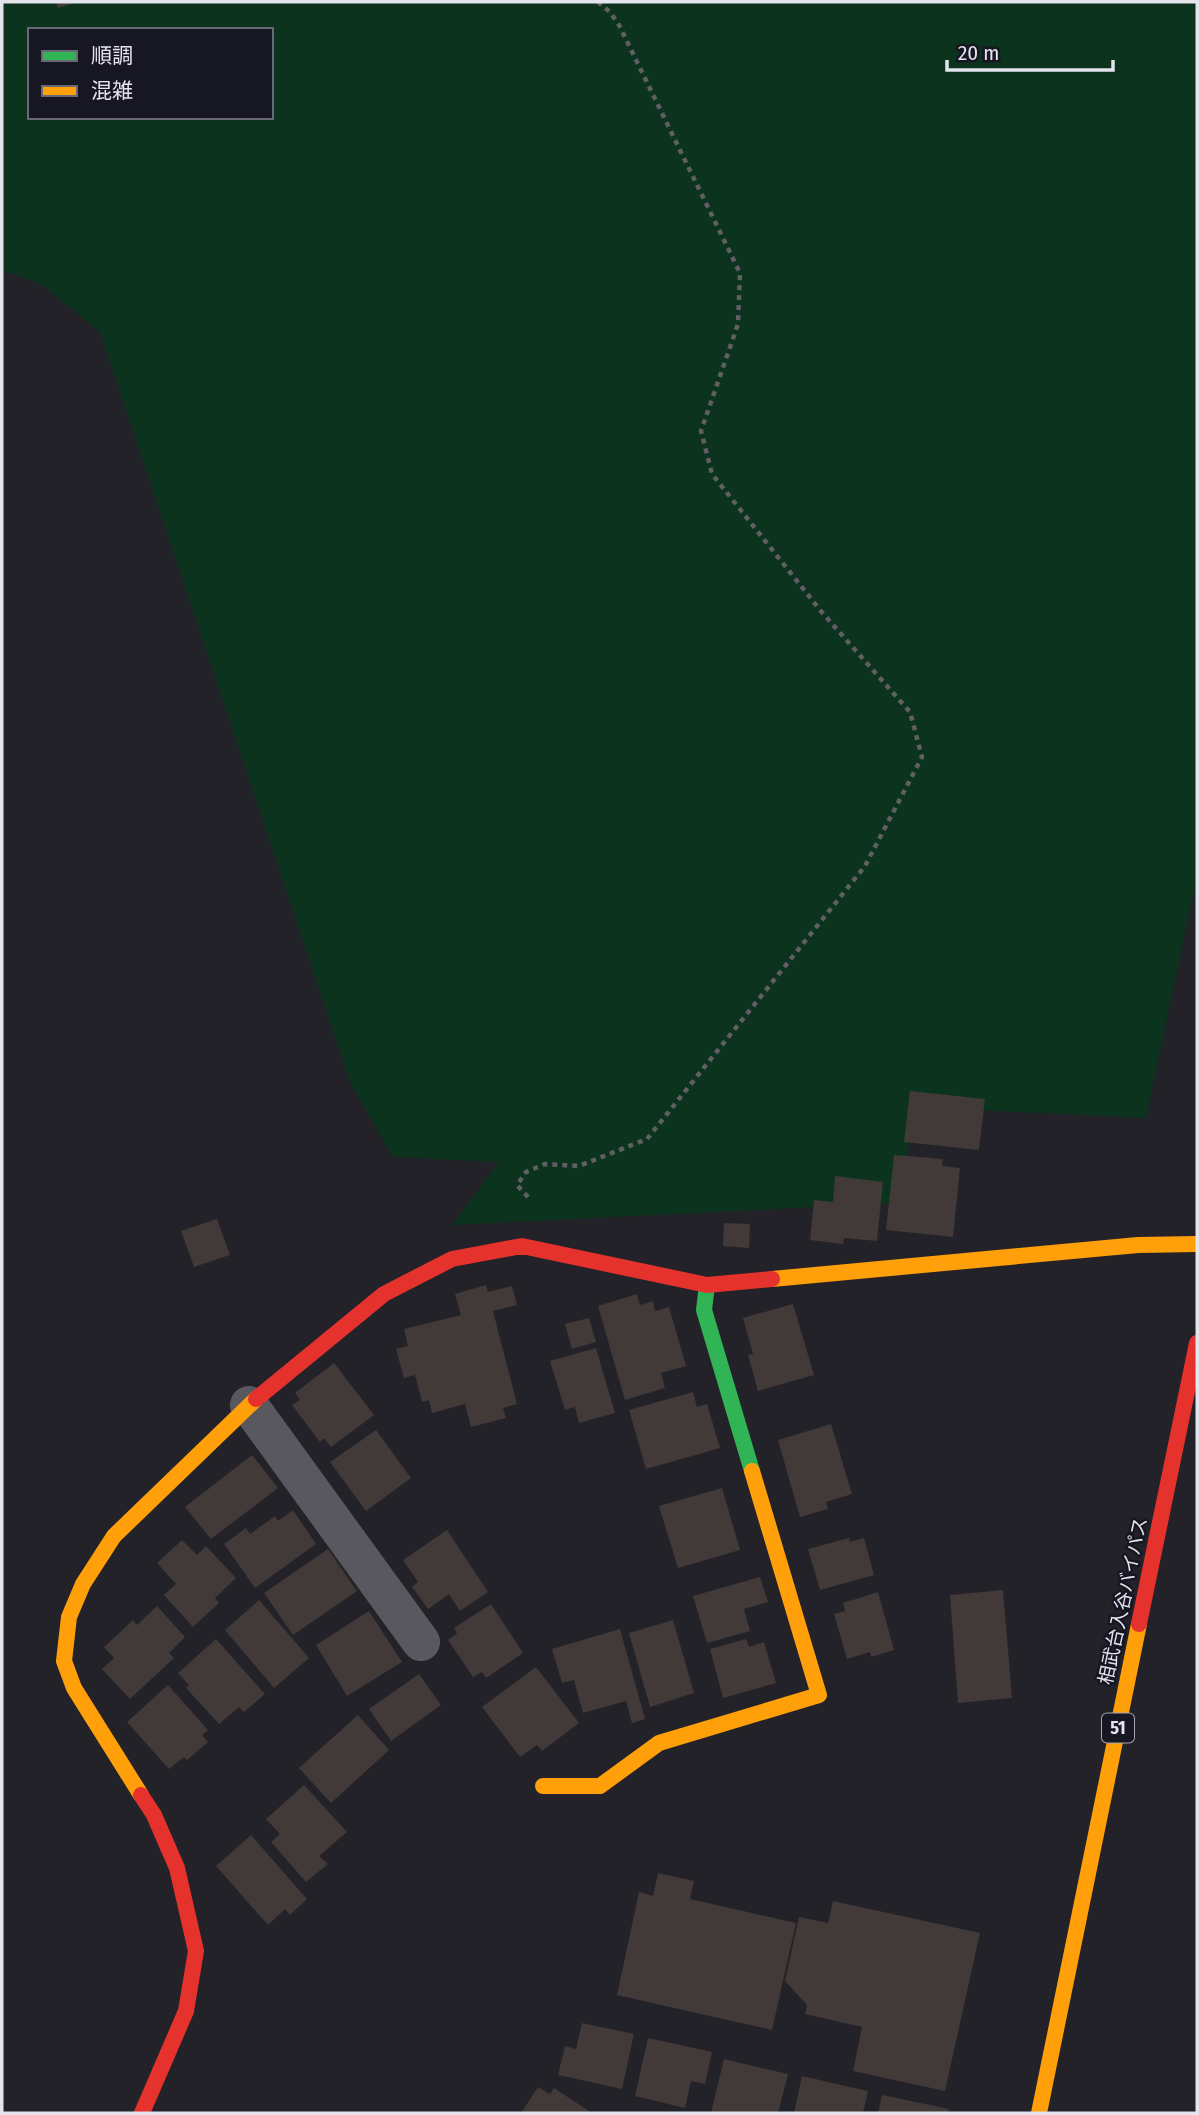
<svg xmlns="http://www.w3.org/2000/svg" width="1199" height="2115" viewBox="0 0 1199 2115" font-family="'Fira Sans Condensed','Noto Sans JP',sans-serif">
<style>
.green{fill:#0b331d;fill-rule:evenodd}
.building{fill:#423939}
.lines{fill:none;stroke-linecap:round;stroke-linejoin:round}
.path{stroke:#5f5f64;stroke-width:4.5;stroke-dasharray:5 5;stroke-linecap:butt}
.street{stroke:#59585f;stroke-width:38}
.fast{stroke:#30b455;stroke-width:16}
.slow{stroke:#ff9f0a;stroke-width:16}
.jam{stroke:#e5322d;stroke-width:16}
.labels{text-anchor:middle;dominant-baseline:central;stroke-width:5;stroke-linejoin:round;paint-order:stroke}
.shield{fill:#171623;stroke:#a6a6b0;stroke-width:2}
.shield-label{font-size:18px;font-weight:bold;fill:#e4e4ed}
.street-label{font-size:19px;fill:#e4e4ed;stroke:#171623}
</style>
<rect width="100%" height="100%" fill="#232229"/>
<!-- green -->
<path class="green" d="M2,2h1195v874l-51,242 -232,-11 -13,96 -449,22 47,-63 -106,-5 -43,-75 -250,-750 -59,-48 -39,-14zM30,30h241v87h-241z"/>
<!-- building -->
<path class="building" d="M56,2h22l-20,6z
M910,1091l75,8 -6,51 -75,-8z
M894,1155l49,4 -1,7 18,2 -7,69 -67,-7z
M835,1176l48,6 -6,59 -33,-3 -1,6 -33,-4 4,-40 19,2z
M217,1219l13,36 -36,12 -13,-36z
M724,1223l26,1 -1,24 -26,-2z
M486,1285l2,7 24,-6 5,19 -24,6 24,93 -14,4 3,10 -35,9 -6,-23 -33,9 -3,-13 -7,2 -7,-27 -11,3 -8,-29 12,-3 -4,-17 57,-14 -6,-21z
M637,1294l3,11 13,-4 2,10 14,-4 17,59 -25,7 4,15 -40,12 -27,-94z
M793,1304l21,71 -56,16 -10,-36 5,-1 -10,-36z
M589,1318l7,24 -24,7 -7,-25z
M596,1348l19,65 -36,10 -4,-16 -10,3 -15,-49z
M334,1363l40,52 -43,32 -7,-9 -4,4 -28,-37 8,-5 -5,-7z
M693,1392l4,15 10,-3 13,44 -74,21 -17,-59z
M831,1424l21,70 -26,8 2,7 -28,8 -22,-77z
M376,1430l35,48 -45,33 -36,-49z
M252,1455l26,33 -67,51 -26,-32z
M722,1488l18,62 -62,18 -19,-62z
M293,1510l23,34 -61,44 -31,-44 22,-16 4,6 25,-18 3,5z
M447,1530l41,62 -28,19 -11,-17 -21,15 -16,-22 6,-5 -15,-22z
M849,1538l1,4 14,-4 10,37 -54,15 -12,-41z
M182,1540l15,15 9,-9 30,32 -21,20 4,5 -26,24 -29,-32 12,-11 -19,-21z
M328,1549l29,42 -64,44 -29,-42z
M760,1577l8,25 -24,7 6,22 -43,12 -14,-47z
M1003,1590l9,108 -54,5 -8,-108z
M878,1592l16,58 -23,7 -1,-5 -23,7 -13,-45 11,-3 -2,-8z
M259,1600l50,58 -35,30 -49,-58z
M491,1604l32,49 -37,25 -4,-6 -9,5 -25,-37 9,-7 -3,-5z
M157,1606l28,31 -16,16 5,5 -44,41 -28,-30 12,-11 -10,-11 29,-27 4,5z
M369,1611l33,51 -55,34 -31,-51z
M673,1620l21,73 -44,14 -21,-74z
M620,1629l25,90 -13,4 -6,-22 -43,12 -9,-33 -12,3 -10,-34z
M216,1639l49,55 -21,18 -5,-5 -20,17 -33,-36 3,-3 -11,-12z
M746,1639l3,8 15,-5 12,41 -53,15 -13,-49z
M536,1667l43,56 -37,28 -5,-6 -17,12 -38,-50z
M419,1674l22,31 -50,36 -22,-32z
M168,1685l40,45 -6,5 6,7 -21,18 -3,-3 -15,12 -42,-47z
M358,1715l31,35 -58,53 -32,-35z
M304,1785l43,47 -28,24 9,8 -22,18 -35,-40 9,-8 -14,-15z
M251,1835l56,64 -17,16 -5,-6 -17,16 -52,-59z
M658,1873l36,8 -4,18 106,24 -24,107 -155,-35 22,-103 14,4z
M833,1901l147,32 -35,158 -92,-20 9,-44 -57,-13 2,-9 -22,-24 14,-64 29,6z
M582,2023l52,11 -12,55 -64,-14 7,-29 11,3z
M648,2038l64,14 -7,32 -14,-3 -6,27 -50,-12z
M724,2059l64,15 -10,39h-67z
M802,2076l66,15 -5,22h-69z
M538,2087l12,7 4,-6 38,25h-71z
M882,2095l67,14 -1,4h-70z"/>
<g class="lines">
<!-- path -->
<path class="path" d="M528,1197l-11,-12 9,-13 19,-8 34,2 68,-27 218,-273 57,-109 -12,-45 -90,-102 -108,-136 -11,-43 37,-107 2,-51 -121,-248 -9,-13 -12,-10"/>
<!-- street -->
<path class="street" d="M249,1405l172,237"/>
<!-- fast -->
<path class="fast" d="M707,1285l-3,25 48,161"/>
<!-- slow -->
<path class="slow" d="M772,1279l366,-34 59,-1
M543,1786h57l59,-43 160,-48 -67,-224
M141,1795l-67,-107 -10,-27 5,-44 14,-33 31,-48 142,-137
M1039,2113l100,-489"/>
<!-- jam -->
<path class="jam" d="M256,1399l128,-105 68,-35 70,-13 185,39 65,-6
M1139,1624l58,-281
M141,1795l13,20 23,53 19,83 -10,60 -44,102"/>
</g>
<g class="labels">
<!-- shield labels -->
<rect class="shield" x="1102" y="1713.5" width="32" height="29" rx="5"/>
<g class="shield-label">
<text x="1118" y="1728">51</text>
</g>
<!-- street labels -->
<g class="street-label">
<text transform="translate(1123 1601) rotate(-78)">相武台入谷バイパス</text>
</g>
</g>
<!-- border -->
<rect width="1199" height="2115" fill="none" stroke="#e4e4ed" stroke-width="7"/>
<!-- legend -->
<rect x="28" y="28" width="245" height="91" fill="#171623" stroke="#696874" stroke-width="2"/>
<rect x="42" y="51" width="35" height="10" fill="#30b455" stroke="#696874" stroke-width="2"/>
<text x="91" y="63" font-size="21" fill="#e4e4ed">順調</text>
<rect x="42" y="86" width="35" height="10" fill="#ff9f0a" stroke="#696874" stroke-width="2"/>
<text x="91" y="98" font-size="21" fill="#e4e4ed">混雑</text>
<!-- scale -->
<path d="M947 60v10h166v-10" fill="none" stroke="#e4e4ed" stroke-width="3.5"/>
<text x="958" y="60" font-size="21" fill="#e4e4ed" stroke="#171623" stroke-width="5" paint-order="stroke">20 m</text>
</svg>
